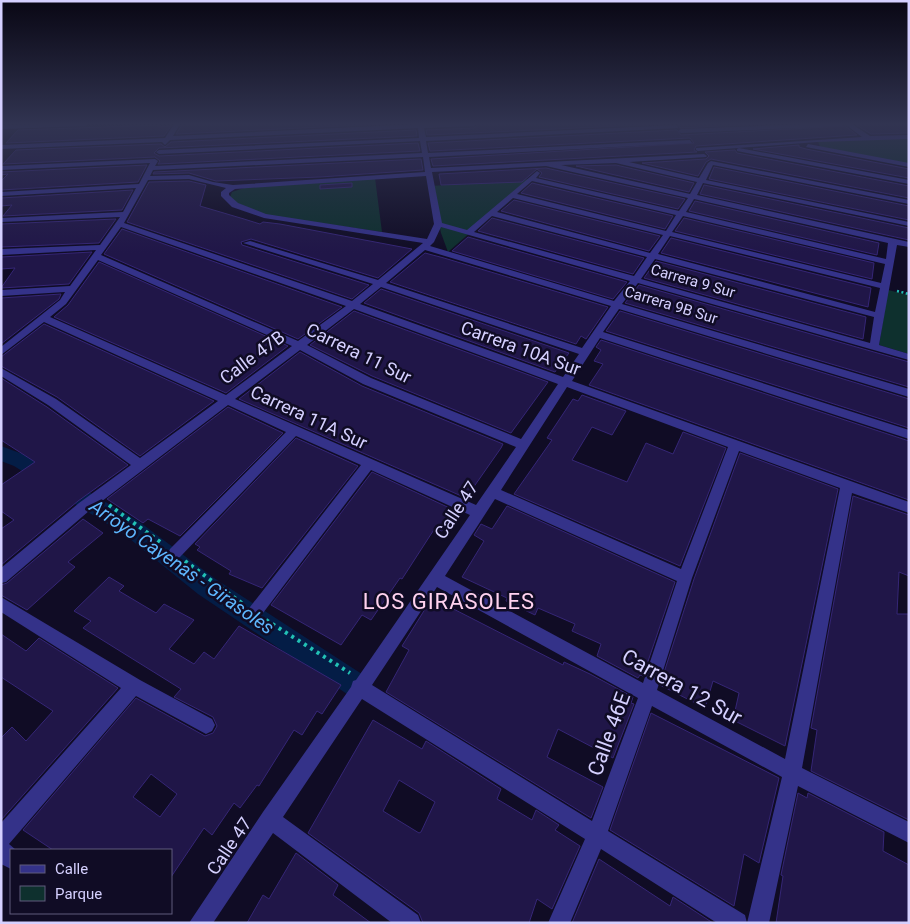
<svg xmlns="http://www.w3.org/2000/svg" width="910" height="924" viewBox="0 0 910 924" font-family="Roboto,sans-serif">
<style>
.green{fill:#0e302e}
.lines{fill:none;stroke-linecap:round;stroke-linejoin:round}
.canal{fill:#041d46;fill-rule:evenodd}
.building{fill:#201648;stroke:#352676;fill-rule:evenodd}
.path-far1{stroke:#22c1b5;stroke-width:2.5;stroke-dasharray:2 2.5;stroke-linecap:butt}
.path{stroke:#22c1b5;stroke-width:4;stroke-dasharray:3 4.5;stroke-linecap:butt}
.minor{fill:#343289;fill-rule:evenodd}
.labels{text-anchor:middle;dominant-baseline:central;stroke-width:5;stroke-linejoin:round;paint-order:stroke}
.far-street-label{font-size:15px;fill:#d5d0ff;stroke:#100c25}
.street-label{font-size:18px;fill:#d5d0ff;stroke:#100c25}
.water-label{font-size:19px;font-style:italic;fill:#5eb7ff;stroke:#100c25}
.near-street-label{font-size:21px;fill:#d5d0ff;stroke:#100c25}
.near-neighbourhood-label{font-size:22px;letter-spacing:1px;fill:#ffd2ef;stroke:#100c25}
</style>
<rect width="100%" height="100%" fill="#100c25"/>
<!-- green -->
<path class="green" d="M909,138v26l-89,-17 -2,-6z
M375,178l7,54 -116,-17 -32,-11 -4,-7 2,-5 12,-4z
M531,179l-83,73 -7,-19 -10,-47z
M888,290l21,5v59l-30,-9z"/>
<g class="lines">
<!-- canal -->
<path class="canal" d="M1,446l27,10 113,67 73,55 154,100 4,9 -4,9 -9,4 -9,-4 -152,-102 -73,-59 -111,-69 -13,-5z"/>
</g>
<!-- building -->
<path class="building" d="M208,124h175l-207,10 6,-9z
M479,124h183l-235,11 -1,-5 48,-2z
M677,124h85l-82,4z
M855,124h54v9l-38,1z
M160,125l-2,2 13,-1 -7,10 -158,7 12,-13z
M845,126l12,9 -161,11 -2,4 3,2 -264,14 -2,-7 263,-16 -4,-5 -260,13 -2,-8 249,-13 4,5z
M416,130l1,6 -258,12 -5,5 5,3 259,-13 2,8 -262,13 2,-3 -5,-4 -152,7 13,-14 145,-6 4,3 6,-5z
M799,145v2l7,2 103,20v9l-156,-29z
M735,150l2,3 172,33v12l-198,-39 -5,3 -8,14 -56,-13 64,-4 3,-3 -4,-4z
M421,159l2,11 -103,7 -104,4 -27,-8 -36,1 1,-2z
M147,165l-9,17 -137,8v-9l7,-7 -7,1v-3z
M616,165l78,18 -5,9 -113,-26z
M714,167l195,39v14l-200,-41z
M546,168l139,31 -7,10 -139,-32 3,-4 -5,-4 -15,13 -81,3 -2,-11z
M189,181l17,4 -6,21 44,13 16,5 3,-2 17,2 132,25 -34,29 -127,-39 -10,3 1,3 127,40 -17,14 -225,-77 22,-40z
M352,183v4l-32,2v-4z
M532,183l141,33 -8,13 -144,-36z
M704,185l205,43v12l-209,-46z
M133,190l-11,20 -119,6 9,-11 -11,1v-8z
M514,200l146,36 -11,15 -148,-40z
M695,201l184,42 -2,12 -188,-44z
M492,218l152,40 -11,16 -155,-43z
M684,218l190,45 -2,16 -197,-48z
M116,219l-17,24 -98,4v-23z
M122,229l220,78 -44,32 -194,-85z
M468,237l159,45 -14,17 -161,-48z
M671,238l200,50 -3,19 -207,-54z
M92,252l-23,32 -68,4 14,-20 -14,1v-12z
M425,253l19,5 164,49 -22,32 -5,-3 -5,8 -186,-62z
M656,261l210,56 -3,22 -219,-61z
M99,262l189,84 -62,47 -172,-76 14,-12z
M639,285l270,77v25l-284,-84z
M381,289l188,64 -14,19 -191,-69z
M61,294l-2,5 -58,45v-46z
M354,311l194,71 -37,51 -139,-57 -62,-31z
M620,311l289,88v29l-303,-97z
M44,324l170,77 -74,55 -83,-59 -56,-31v-9z
M601,340l308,101v59l-320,-115 14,-21 -9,-3 7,-11 -5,-3z
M300,352l62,34 141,58 -2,4 -35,50 -227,-99z
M1,378l46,29 81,58 -50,36 -77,64v-36l13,-9 -13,-9v-26l34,-23 -34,-22z
M582,395l44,16 -14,24 -20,-8 -20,33 55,22 19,-39 27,11 10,-22 43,16 -46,118 -166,-72 38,-54 -5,-2 26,-39 5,2z
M228,407l55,26 -103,103 -32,-17 -5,4 -36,-24z
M296,438l62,28 -96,122 -33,-14 2,-3 -34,-21 3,-3 -5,-3z
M740,453l98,36 -53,257 -52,-26 6,-27 -26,-12 -8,27 -45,-23 34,-106z
M372,472l84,39 -14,20 -7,-3 -33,51 -2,-1 -29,42 -9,-5 -21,30 -70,-40z
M853,496l56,19v61l-10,-4 -2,42h12v206l-98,-49 6,-41 -6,-2z
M507,506l168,76 -32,94 -3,-1 -2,3 -41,-22 4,-12 -29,-13 3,-7 -37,-16 -3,7 -29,-14 1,-3 -45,-21 22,-36 -10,-6 7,-11 11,5z
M83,519l20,14 -35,29 7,5 -48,43 -26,-15v-10l6,-2z
M109,577l15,9 -5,5 37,22 8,-9 30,16 -25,29 25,15 10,-12 10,7 25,-33 102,59 -19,29 -5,-3 -15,24 -8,-5 -35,56 -2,-1 -17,23 -6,-5 -22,32 -8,-7 -33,49v-27h-118l-30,-20 113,-132 69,38 8,-3 4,-7 -4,-9 -39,-20 7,-8 -98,-61 8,-7 -17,-10zM151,774l26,20 -17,23 -27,-20z
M432,598l131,67 1,-3 26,12 43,23 -2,6 3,1 -21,54 -55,-29 -11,28 56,30 -12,31 -205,-126 23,-42 -7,-4z
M1,634l25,17 13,-13 79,50 -117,132v-82l11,-11 14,14 27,-30 -52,-34z
M651,713l128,65 -20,85 -15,-9 -10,52 -124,-76z
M373,720l49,29 4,-8 75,48 -4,10 35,21 4,-10 23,15 -4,5 25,16 -28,63 -15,-10 -8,24h-106l-4,-10 -111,-80zM399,780l36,22 -14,30 -2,1 -36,-22z
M798,793l9,5 1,-5 76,39 -1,19 26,14v58h-133l7,-47 -2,-1z
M296,853l42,32 -5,10 38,28h-124l16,-28 6,4z
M599,859l71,47 3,-9 40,26h-141z"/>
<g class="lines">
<!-- path-far1 -->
<path class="path-far1" d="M897,291l12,3"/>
<!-- path -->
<path class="path" d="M109,505l54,39
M185,561l58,43
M266,620l84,53"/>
<!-- minor -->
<path class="minor" d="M39,124h49l-3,2 -84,3v-4z
M174,124h6l-7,12 244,-12h60l-3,2 -50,2 2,9 250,-12 2,3 -252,13 2,12 262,-13 2,3 -263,14 2,11 273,-14 3,2 -1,1 -77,5 70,16 9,-15 3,-2 198,39v4l-196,-39 -7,15 203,42v4l-206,-43 -6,12 212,47v5l-12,-2 -18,100 30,9v6l-271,-77 -16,21 287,85v8l-290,-88 -16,23 306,98v9l-309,-101 -28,43 337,121v11l-57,-20 -50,275 107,54v21l-111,-57 -29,137h-52l-116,-74 -31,74h-22l37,-84 -223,-140 -79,118 135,98 3,8h-29l-119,-90 -60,90h-24l74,-111 88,-125 2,-6 3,-1 114,-165 -99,-45 -111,147 -5,2 -5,-2 -3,-5 3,-5 111,-142 -65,-29 -116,121 -5,2 -5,-2 -2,-4 2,-4 116,-117 -58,-27 -139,106 -83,71 -5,1v-15l78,-65 52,-38 -83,-60 -47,-29v-8l55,31 84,59 78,-57 -174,-79 -43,33v-8l59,-47 5,-8 -64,4v-6l69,-4 26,-36 -95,5v-6l99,-4 20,-28 -119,5v-4l122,-6 13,-24 -135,8v-4l138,-8 11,-21 -149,7v-4l154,-7 3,2 -3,5 267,-13 -2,-12 -261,13 -3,-2 3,-2 260,-12 -1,-10 -248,12 -5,5 -3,-3 -161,7v-4l164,-7zM423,157l2,15 -192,13 -20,-3 -24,-7 -39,1 3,-6zM616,163l81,19 -7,12 -129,-29zM546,166l142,32 -9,13 -143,-33 4,-5 -3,-2 -70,59 -25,-7 -10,-51zM426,176l8,48 -7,15 -161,-25 -28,-11 -9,-8v-2l6,-4zM189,179l37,9 -5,4v4l11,11 32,11 159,25 -45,37 -128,-39 -7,2 130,41 -21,17 -228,-78 24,-43zM532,181l144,34 -10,16 -149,-37zM513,198l150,37 -13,18 -153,-41zM694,199l194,44 -2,16 -200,-47zM492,216l155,41 -13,19 -160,-44zM683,216l202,48 -4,19 -209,-51zM121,227l225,79 -48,35 -197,-86zM441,227l189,54 -16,20 -184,-55 4,-4zM670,236l210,52 -5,24 -217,-58zM425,250l186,56 -29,42 -196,-65zM655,259l219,58 -4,26 -229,-64zM98,260l194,86 -66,49 -176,-78 16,-13zM381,287l198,67 -16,23 -203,-73zM354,309l204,75 -37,55 -150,-61 -64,-33zM300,350l63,34 153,63 -40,58 -241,-106zM567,387l161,60 -47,122 -180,-79zM739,451l101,37 -55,271 -128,-69 35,-112zM495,499l182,82 -34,102 -198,-107zM437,587l201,111 -46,123 -220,-136zM652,706l130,71 -35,146 -2,-8 -137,-84z
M804,124h48l18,12 39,-1v4l-92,3 -119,9 -2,-1v-2l166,-11 -17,-13 -3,2 -161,7 -3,-2 3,-2z
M808,144l101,19v4l-103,-20z
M739,148l170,32v4l-172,-33v-2z
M1,597l139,83 72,39 3,6 -3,6 -6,3 -70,-38 -127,148 7,6h-5v19l-10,-5v-41l120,-135 -120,-76z"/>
</g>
<!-- sky -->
<linearGradient id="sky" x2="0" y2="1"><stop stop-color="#090714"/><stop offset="0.49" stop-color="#313451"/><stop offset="1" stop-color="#313451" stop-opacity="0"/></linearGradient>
<rect width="910" height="253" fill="url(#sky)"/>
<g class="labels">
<!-- far-street labels -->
<g class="far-street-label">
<text transform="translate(693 281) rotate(16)">Carrera 9 Sur</text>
<text transform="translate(671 305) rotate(17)">Carrera 9B Sur</text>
</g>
<!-- street labels -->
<g class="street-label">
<text transform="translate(521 348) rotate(20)">Carrera 10A Sur</text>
<text transform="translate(359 353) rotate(26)">Carrera 11 Sur</text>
<text transform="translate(252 357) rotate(-37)">Calle 47B</text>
<text transform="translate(309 417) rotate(25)">Carrera 11A Sur</text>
<text transform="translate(456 510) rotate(-57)">Calle 47</text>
<text transform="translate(229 846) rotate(-56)">Calle 47</text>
</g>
<!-- water labels -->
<g class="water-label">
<text transform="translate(182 567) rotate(35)">Arroyo Cayenas - Girasoles</text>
</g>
<!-- near-street labels -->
<g class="near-street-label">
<text transform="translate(682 687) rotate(29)">Carrera 12 Sur</text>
<text transform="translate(609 734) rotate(-70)">Calle 46E</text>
</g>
<!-- near-neighbourhood labels -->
<g class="near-neighbourhood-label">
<text x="449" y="601">LOS GIRASOLES</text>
</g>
</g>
<!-- border -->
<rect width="910" height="924" fill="none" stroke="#d5d0ff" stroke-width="5"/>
<!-- legend -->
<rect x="10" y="849" width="162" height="65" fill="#100c25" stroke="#5f5a7c"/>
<rect x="20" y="865" width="25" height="8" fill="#343289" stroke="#5f5a7c"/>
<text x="55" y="874" font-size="15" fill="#d5d0ff">Calle</text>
<rect x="20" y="886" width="25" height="15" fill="#0e302e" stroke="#5f5a7c"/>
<text x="55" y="899" font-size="15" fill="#d5d0ff">Parque</text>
</svg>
